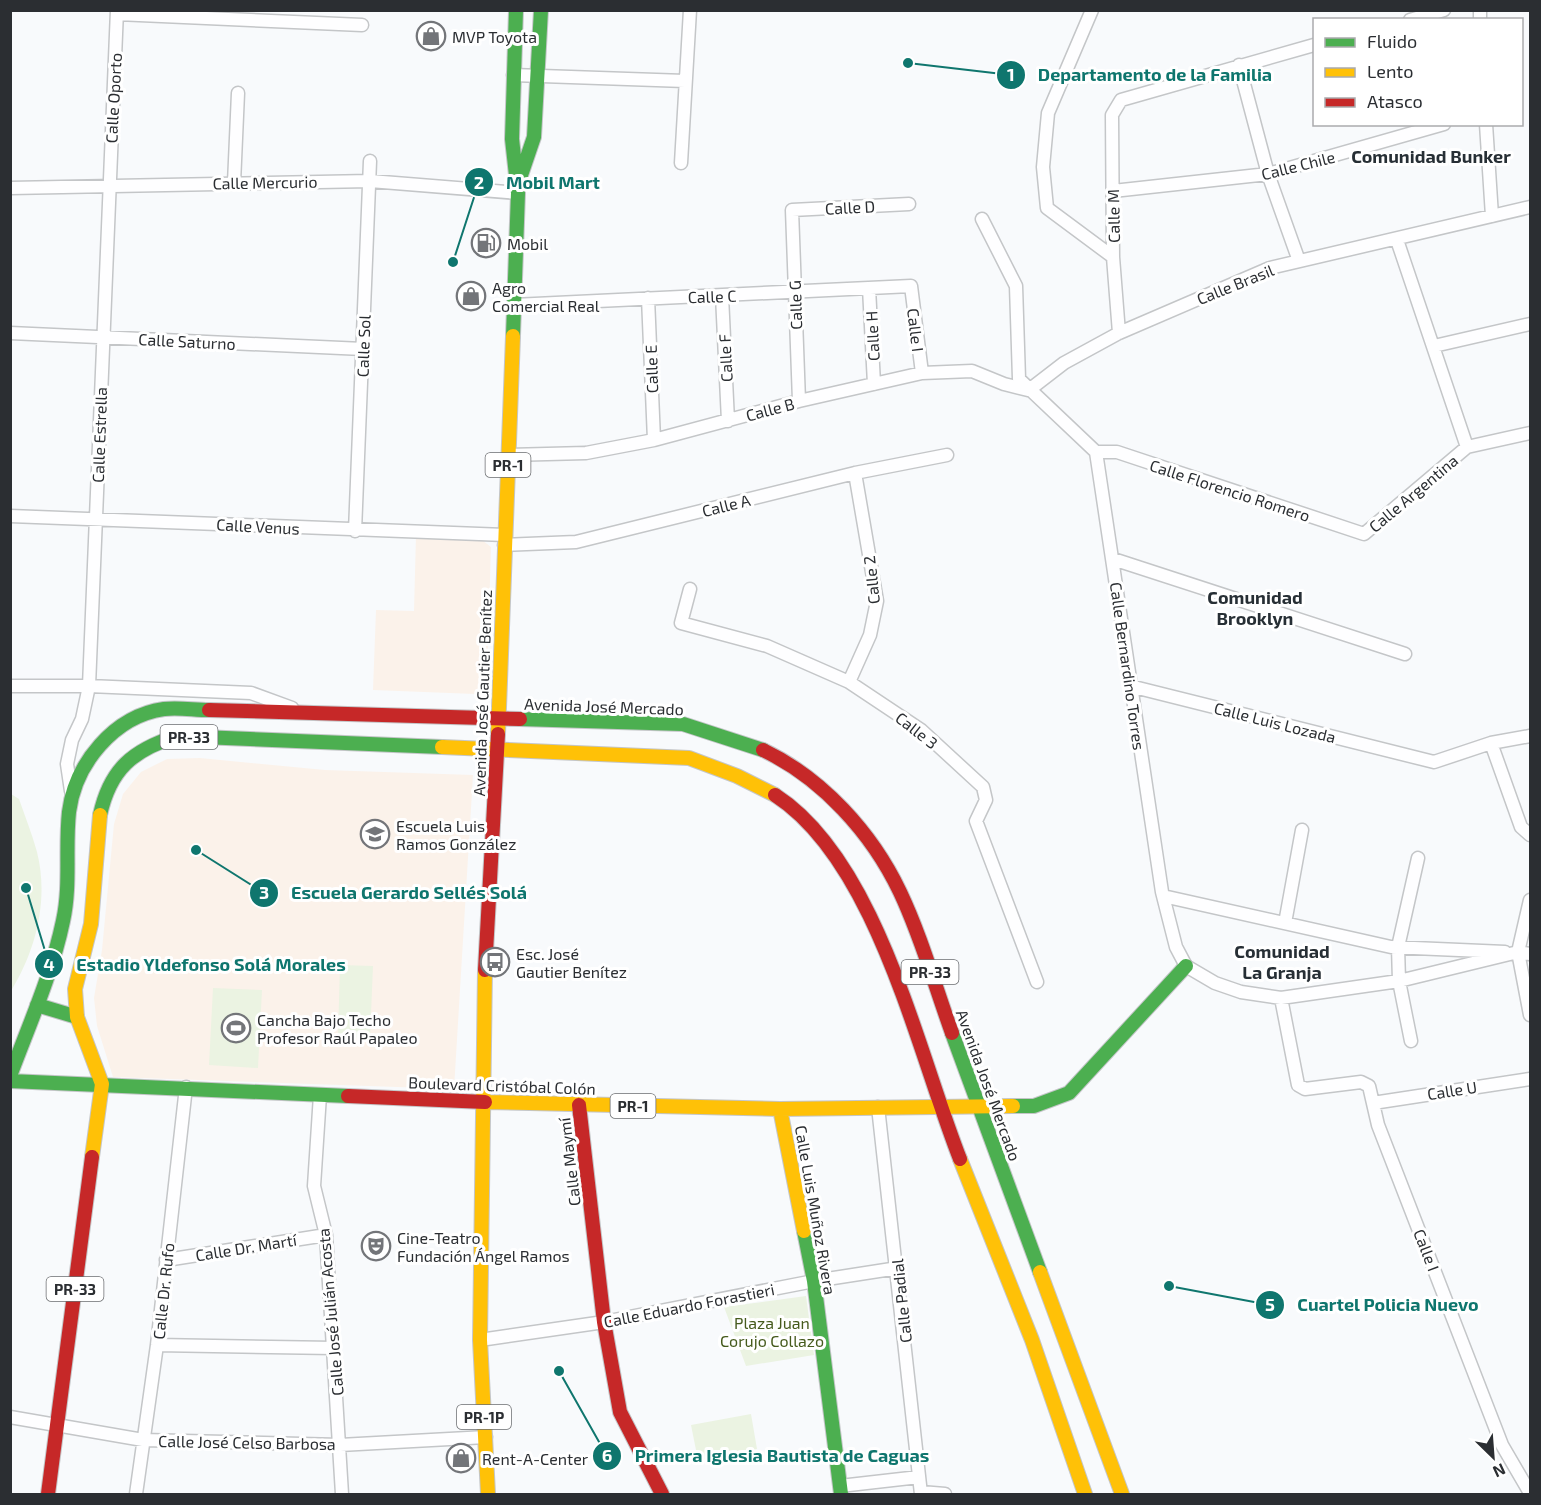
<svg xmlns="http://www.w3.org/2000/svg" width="1541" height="1505" viewBox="0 0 1541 1505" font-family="'Exo 2',sans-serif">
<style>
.education{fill:#fbf2ea}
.green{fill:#ebf3e2}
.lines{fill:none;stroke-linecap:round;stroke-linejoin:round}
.street-casing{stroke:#c4c6c8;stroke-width:15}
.fast-casing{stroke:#c4c6c8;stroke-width:16}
.slow-casing{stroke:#c4c6c8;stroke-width:16}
.jam-casing{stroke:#c4c6c8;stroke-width:16}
.street{stroke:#fefeff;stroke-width:12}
.fast{stroke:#4caf50;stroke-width:14}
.slow{stroke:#ffc107;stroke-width:14}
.jam{stroke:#c62828;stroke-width:14}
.labels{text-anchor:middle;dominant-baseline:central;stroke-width:6;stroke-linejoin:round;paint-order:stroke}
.shield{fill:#fff;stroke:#6b6d70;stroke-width:1.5}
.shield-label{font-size:15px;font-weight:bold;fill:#2b2e32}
.poi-label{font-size:16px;fill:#2b2e32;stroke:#fff;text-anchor:start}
.street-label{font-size:16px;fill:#2b2e32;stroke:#fff}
.park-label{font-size:16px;fill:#465b1d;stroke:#fff}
.neighbourhood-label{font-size:18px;font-weight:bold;fill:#272f35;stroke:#fff}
.leader{fill:none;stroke:#0f766e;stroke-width:2}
.callout-dot{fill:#0f766e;stroke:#fff;stroke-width:2}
.mark-label{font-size:18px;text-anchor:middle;font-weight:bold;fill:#fff}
.callout-label{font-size:18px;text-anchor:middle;font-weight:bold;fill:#0f766e;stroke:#fff;stroke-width:6;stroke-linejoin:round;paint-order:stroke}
</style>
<rect width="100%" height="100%" fill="#f8fafc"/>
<!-- education -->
<path class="education" d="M416,535l66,5 9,7 -4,133 -3,9 -9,5 -102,-4 3,-80 38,1z
M200,758l125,12 148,5 -19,314 -341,-12 -16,-51 -3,-28 8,-48 12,-126 9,-30 18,-22 26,-13z"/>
<!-- green -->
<path class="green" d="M11,794l8,5c6,17 13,35 18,53 12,48 -1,98 -26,139z
M340,965l33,1 -3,72 -32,-1z
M213,988l49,2 -4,78 -49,-3z
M806,1296l8,59 -68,11 -22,-59z
M751,1414l6,35 -59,11 -7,-35z"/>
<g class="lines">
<!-- street casing -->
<g class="street-casing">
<path id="street" d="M1092,10l-44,103 -5,54 4,41 66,49
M1480,10v10
M117,14l245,11
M1410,20l34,-10
M1239,65l29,109 31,87
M513,75l172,6
M1486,124l6,92
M681,163l9,-153
M234,183l4,-90
M10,188l360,-7 148,12
M1113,191l155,-17 176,-50
M982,219l34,67 3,93 77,73 66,440 14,55 10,19 29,17 26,9 40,6 118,-17 119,-29 12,2
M1397,240l70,207
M869,288l5,96
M722,296l6,125
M648,298l6,142
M514,305l397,-19 11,87
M10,333l353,16
M1119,333l-6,-76 -1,-142 9,-15 193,-55
M1434,346l96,-22
M1029,390l35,-27 55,-30 151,-65 260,-61
M799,401l-7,-191 117,-6
M1096,452h21l247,82 103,-87 63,-14
M508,455l78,-2 68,-13 145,-39 123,-28 50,-2 32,13 24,6
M10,516l495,19
M355,531l15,-370
M504,545l72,-3 279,-69 92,-18
M1113,559l292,95
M690,589l-9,34 86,23 82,36 72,48 62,57 3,13 -10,21 61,161
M849,682l21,-47 7,-34 -22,-128
M10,686h79l162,7 41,15
M1130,686l304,76 57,-19 39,-7
M1491,743l30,84 9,8
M71,791l-4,-27 5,-24 10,-21 7,-33 28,-676
M1163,896l228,51 114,5
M1530,900l-12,52 12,63
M1285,923l17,-93
M1281,998l17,87 7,4 56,-7 8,4 9,39 124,320 28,48
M1411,1041l-12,-60 -1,-34 20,-89
M320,1095l-6,91 12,49 16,259
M1373,1103l157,-24
M878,1107l43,387
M166,1260l160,-25
M480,1340l124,-18 210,-41 84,-13
M157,1345l177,3
M10,1417l133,23 197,5 146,-8
M840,1486l79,-9
M921,1492l24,2
M136,1494l21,-149 29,-258"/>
</g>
<!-- fast casing -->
<g class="fast-casing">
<path id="fast" d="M520,178l14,-41 7,-127
M513,336l5,-143 -6,-54 4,-129
M520,719l163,5 80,26
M100,815c10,-46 33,-65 77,-79l265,11
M37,1005l40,12
M952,1033l88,239
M10,1076c19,-51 42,-102 53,-155 8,-36 2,-72 6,-109 6,-48 45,-96 95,-103 14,-2 30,1 45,1
M10,1081l338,15
M1013,1106h21l35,-13 117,-127
M804,1231l10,50 27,213"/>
</g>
<!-- slow casing -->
<g class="slow-casing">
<path id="slow" d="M498,734l15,-398
M442,747l247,11 48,18 38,19
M485,970l-5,370 8,154
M485,1102l295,7 24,122
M780,1109l233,-3
M92,1157l10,-73 -25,-67 -2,-28 16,-65 9,-109
M960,1159l72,181 53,154
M1040,1272l82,222"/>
</g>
<!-- jam casing -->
<g class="jam-casing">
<path id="jam" d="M209,710l311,9
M763,750c59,28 109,83 137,142 21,44 35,94 52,141
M775,795c102,66 142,255 185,364
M485,970l13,-236
M348,1096l137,6
M579,1105l25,217 16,90 42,82
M48,1494l44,-337"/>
</g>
<!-- street -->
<use href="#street" class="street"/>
<!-- fast -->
<use href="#fast" class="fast"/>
<!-- slow -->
<use href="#slow" class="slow"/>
<!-- jam -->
<use href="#jam" class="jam"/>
</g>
<!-- icons -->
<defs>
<g id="shop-ring" transform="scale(1.5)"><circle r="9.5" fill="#fff" stroke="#737579" stroke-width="1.5"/><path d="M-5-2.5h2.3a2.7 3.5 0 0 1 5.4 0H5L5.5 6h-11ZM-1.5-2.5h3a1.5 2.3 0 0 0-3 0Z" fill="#737579"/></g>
<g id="fuel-ring" transform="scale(1.5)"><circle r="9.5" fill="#fff" stroke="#737579" stroke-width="1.5"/><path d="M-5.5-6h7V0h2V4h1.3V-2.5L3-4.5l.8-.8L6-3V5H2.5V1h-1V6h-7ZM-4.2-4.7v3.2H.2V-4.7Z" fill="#737579"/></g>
<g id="school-ring" transform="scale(1.5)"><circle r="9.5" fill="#fff" stroke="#737579" stroke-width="1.5"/><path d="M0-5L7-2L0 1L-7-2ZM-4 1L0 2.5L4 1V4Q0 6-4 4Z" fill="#737579"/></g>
<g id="bus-ring" transform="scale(1.5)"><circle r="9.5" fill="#fff" stroke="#737579" stroke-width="1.5"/><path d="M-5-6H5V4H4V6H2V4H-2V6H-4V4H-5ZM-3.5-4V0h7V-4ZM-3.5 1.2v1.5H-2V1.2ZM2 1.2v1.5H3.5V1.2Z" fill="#737579"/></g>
<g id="stadium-ring" transform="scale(1.5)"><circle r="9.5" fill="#fff" stroke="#737579" stroke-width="1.5"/><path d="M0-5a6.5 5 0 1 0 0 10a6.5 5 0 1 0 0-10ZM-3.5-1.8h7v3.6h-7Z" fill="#737579"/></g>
<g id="theatre-ring" transform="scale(1.5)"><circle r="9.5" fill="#fff" stroke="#737579" stroke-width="1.5"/><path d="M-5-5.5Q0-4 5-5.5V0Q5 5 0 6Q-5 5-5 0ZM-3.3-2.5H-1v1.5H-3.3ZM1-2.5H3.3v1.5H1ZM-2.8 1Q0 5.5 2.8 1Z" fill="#737579"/></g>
</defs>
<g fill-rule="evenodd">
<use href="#shop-ring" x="431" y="36"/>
<use href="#fuel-ring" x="486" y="243"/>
<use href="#shop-ring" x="471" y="296"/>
<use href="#school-ring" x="375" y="834"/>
<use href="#bus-ring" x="495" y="962"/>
<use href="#stadium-ring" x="236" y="1028"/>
<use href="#theatre-ring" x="376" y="1246"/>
<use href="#shop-ring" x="461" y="1458"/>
</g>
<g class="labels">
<!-- shield labels -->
<g class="shield">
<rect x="485.5" y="453" width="45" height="24" rx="4.5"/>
<rect x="160.5" y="725" width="57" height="24" rx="4.5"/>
<rect x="901.5" y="960" width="57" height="24" rx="4.5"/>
<rect x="610.5" y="1094" width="45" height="24" rx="4.5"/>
<rect x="46.5" y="1277" width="57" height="24" rx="4.5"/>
<rect x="457" y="1405" width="54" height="24" rx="4.5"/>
</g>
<g class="shield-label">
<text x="508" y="465">PR-1</text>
<text x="189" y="737">PR-33</text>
<text x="930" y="972">PR-33</text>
<text x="633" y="1106">PR-1</text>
<text x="75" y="1289">PR-33</text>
<text x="484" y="1417">PR-1P</text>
</g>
<!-- poi labels -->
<g class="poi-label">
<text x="452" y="36">MVP Toyota</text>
<text x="507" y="243">Mobil</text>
<text x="492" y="287">Agro<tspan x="492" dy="18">Comercial Real</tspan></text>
<text x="396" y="825">Escuela Luis<tspan x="396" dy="18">Ramos González</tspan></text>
<text x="516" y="953">Esc. José<tspan x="516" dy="18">Gautier Benítez</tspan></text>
<text x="257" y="1019">Cancha Bajo Techo<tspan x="257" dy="18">Profesor Raúl Papaleo</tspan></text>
<text x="397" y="1237">Cine-Teatro<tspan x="397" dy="18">Fundación Ángel Ramos</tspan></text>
<text x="482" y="1458">Rent-A-Center</text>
</g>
<!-- street labels -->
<g class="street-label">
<text transform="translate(113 98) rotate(-87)">Calle Oporto</text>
<text transform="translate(1298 165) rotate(-14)">Calle Chile</text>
<text transform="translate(265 182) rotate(-1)">Calle Mercurio</text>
<text transform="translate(850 207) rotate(-3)">Calle D</text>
<text transform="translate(1113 216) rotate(-91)">Calle M</text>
<text transform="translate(1235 284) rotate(-22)">Calle Brasil</text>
<text transform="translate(712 296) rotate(-2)">Calle C</text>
<text transform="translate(795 305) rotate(-92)">Calle G</text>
<text transform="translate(916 330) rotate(83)">Calle I</text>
<text transform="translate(872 336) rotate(-93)">Calle H</text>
<text transform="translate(187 341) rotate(3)">Calle Saturno</text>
<text transform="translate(363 346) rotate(-88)">Calle Sol</text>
<text transform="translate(725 358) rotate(-93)">Calle F</text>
<text transform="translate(651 369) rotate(-92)">Calle E</text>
<text transform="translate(770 409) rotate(-15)">Calle B</text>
<text transform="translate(99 435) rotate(-88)">Calle Estrella</text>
<text transform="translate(1230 490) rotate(18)">Calle Florencio Romero</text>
<text transform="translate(1413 493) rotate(-40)">Calle Argentina</text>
<text transform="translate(726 505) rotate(-14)">Calle A</text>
<text transform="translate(258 526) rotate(3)">Calle Venus</text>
<text transform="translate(871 580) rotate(-96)">Calle 2</text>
<text transform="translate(1128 666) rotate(82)">Calle Bernardino Torres</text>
<text transform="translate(482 693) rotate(-88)">Avenida José Gautier Benítez</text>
<text transform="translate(604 706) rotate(2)">Avenida José Mercado</text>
<text transform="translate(1275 722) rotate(14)">Calle Luis Lozada</text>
<text transform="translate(917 730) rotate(38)">Calle 3</text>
<text transform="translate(502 1085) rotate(2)">Boulevard Cristóbal Colón</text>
<text transform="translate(989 1085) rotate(70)">Avenida José Mercado</text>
<text transform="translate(1452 1090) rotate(-9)">Calle U</text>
<text transform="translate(569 1162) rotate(-97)">Calle Maymí</text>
<text transform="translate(816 1210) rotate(80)">Calle Luis Muñoz Rivera</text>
<text transform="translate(246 1247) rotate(-9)">Calle Dr. Martí</text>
<text transform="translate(1427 1250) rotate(69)">Calle I</text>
<text transform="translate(163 1291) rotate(-84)">Calle Dr. Rufo</text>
<text transform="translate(901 1301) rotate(-96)">Calle Padial</text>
<text transform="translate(689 1305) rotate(-11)">Calle Eduardo Forastieri</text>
<text transform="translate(330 1312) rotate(-95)">Calle José Julián Acosta</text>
<text transform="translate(247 1442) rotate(1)">Calle José Celso Barbosa</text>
</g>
<!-- park labels -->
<g class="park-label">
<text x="772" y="1322">Plaza Juan<tspan x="772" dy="18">Corujo Collazo</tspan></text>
</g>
<!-- neighbourhood labels -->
<g class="neighbourhood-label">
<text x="1431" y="156">Comunidad Bunker</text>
<text x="1255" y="597">Comunidad<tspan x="1255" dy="21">Brooklyn</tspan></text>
<text x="1282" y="951">Comunidad<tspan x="1282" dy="21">La Granja</tspan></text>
</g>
</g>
<!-- callouts -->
<path class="leader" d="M908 63L1011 75M453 262L479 182M196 850L264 893M26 888L49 964M1169 1286L1270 1305M559 1371L607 1456"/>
<g class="callout-dot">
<circle cx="908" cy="63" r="6"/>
<circle cx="453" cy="262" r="6"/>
<circle cx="196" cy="850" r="6"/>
<circle cx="26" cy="888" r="6"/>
<circle cx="1169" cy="1286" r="6"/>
<circle cx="559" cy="1371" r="6"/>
<circle cx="1011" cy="75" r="15"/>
<circle cx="479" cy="182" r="15"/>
<circle cx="264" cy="893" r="15"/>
<circle cx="49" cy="964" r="15"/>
<circle cx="1270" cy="1305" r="15"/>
<circle cx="607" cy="1456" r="15"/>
</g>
<g class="mark-label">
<text x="1011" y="81">1</text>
<text x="479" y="189">2</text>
<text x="264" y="899">3</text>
<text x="49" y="971">4</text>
<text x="1270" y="1311">5</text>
<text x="607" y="1462">6</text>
</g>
<g class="callout-label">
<text x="1155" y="81">Departamento de la Familia</text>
<text x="553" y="189">Mobil Mart</text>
<text x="409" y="899">Escuela Gerardo Sellés Solá</text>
<text x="211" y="971">Estadio Yldefonso Solá Morales</text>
<text x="1388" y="1311">Cuartel Policia Nuevo</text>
<text x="782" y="1462">Primera Iglesia Bautista de Caguas</text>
</g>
<!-- border -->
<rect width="1541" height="1505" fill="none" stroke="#2b2e32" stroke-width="24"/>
<!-- legend -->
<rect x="1313" y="18" width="210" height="108" fill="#ffffff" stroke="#aaabad" stroke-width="1.5"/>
<rect x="1325" y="38" width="30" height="9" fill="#4caf50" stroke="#aaabad" stroke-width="1.5"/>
<text x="1367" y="48" font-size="18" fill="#2b2e32">Fluido</text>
<rect x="1325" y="68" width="30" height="9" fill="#ffc107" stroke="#aaabad" stroke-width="1.5"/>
<text x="1367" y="78" font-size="18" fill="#2b2e32">Lento</text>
<rect x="1325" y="98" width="30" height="9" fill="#c62828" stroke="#aaabad" stroke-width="1.5"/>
<text x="1367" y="108" font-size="18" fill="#2b2e32">Atasco</text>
<!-- north arrow -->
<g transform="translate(1493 1457) rotate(155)" stroke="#ffffff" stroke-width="4.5" paint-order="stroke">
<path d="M0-4.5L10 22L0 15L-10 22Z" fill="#2b2e32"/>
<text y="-9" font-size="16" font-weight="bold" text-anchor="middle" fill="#2b2e32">N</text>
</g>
</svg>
